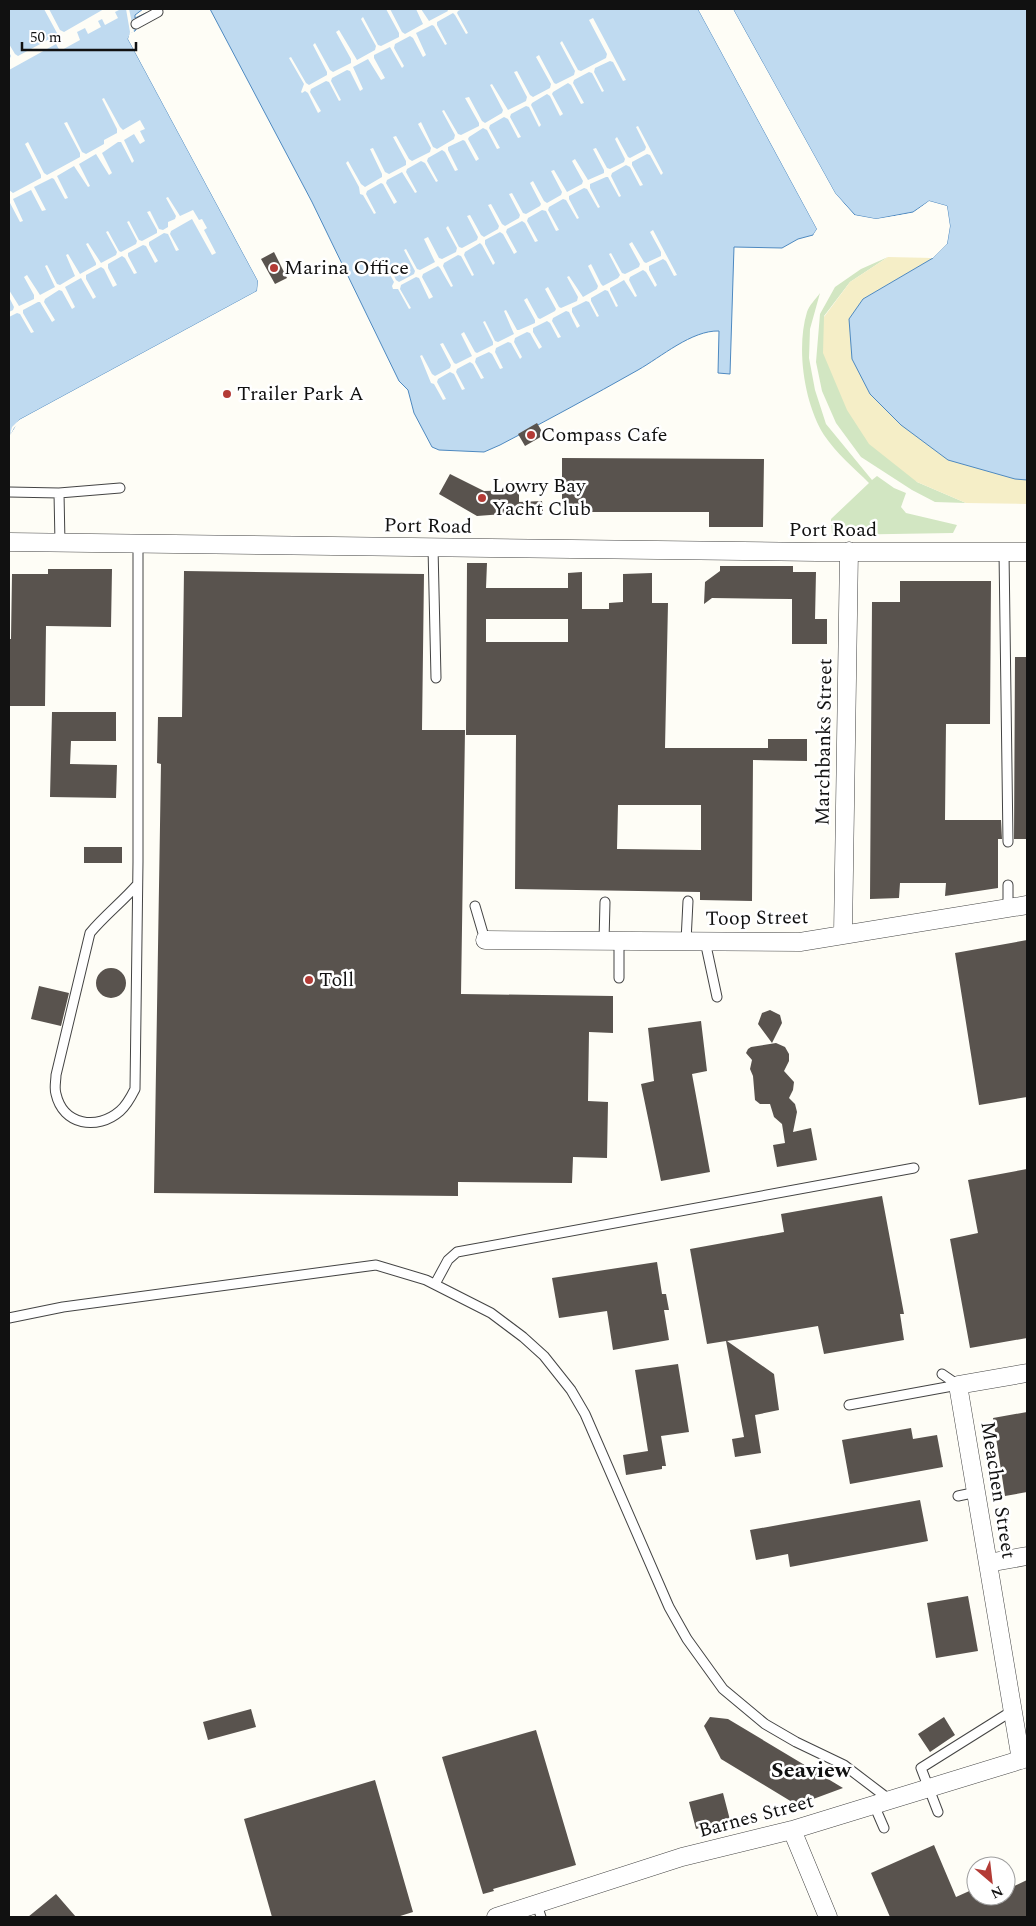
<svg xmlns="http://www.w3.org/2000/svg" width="1036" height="1926" viewBox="0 0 1036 1926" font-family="Spectral,serif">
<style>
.green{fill:#d2e6c2}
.sand{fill:#f5eec7}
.water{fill:#bfdaf0;stroke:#4e89c0}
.pier{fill:#fefdf6}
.building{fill:#59534e;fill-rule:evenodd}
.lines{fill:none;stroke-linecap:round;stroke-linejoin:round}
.lane-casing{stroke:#444;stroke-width:11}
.street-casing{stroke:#444;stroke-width:19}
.lane{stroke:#fff;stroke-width:9}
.street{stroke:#fff;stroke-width:18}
.poi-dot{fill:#b33b36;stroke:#fff;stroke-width:2}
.labels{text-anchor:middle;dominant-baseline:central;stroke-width:5;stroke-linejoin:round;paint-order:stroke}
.poi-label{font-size:20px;fill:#111;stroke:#fff;text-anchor:start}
.street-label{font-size:20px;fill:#111;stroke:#fff}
.quarter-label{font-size:22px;font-weight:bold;fill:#111;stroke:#fff}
</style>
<rect width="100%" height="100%" fill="#fefdf6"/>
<!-- green -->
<path class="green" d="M888,257l-38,25 -26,34 93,166 49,21 -31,-1 -23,-12 -51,-33 -25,-34 -14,-32 -6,-29 4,-48 15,-27 26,-18z
M820,293l-10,36 -1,29 6,32 11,34 46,56 5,-4 17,12 12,5 -5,14 5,6 51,12 -4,8 -121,2 -1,-16 38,-36c-15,-15 -33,-30 -45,-48 -20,-32 -28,-87 -17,-123 2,-7 9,-13 13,-19z"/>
<!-- sand -->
<path class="sand" d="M888,257l45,1 -70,41 152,180 12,1v24l-61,-1 -49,-21 -48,-38 -22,-34 -24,-57 1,-36 26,-35z"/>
<!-- water -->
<path class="water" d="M9,9h134l-8,6v3l11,-5 3,7 -11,6 -3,5 -4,1 -3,7 130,242 -1,10 -238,129 -10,16z
M210,9h488l119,220 -4,6 -15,4 -16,9 -48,-1 -4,127 -12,-1 1,-42c-27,-1 -58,26 -81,39 -46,26 -92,51 -138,75l-16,7 -45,-2 -7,-3 -18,-34 -6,-23 -9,-9 -87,-179z
M733,9h294v471l-12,-1 -67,-19 -47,-35 -31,-31 -18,-35 -3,-40 14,-20 70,-41 14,-14 3,-18 -3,-20 -18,-5 -16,11 -37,7 -21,-4 -20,-22z"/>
<!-- pier -->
<path class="pier" d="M44,9h5l11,21 4,2 40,-23h17l-6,3 3,6 -13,7 -3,-6 -4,2 3,6 -13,7 -3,-6 -8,4 3,8 -20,11 -4,-7 -47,26v-10l2,-4 -2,-4v-8l6,10 3,2 37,-20 2,-3z
M126,9h3l5,23 -3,1v6l129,241 -1,12 -238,130 -7,6 -5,10 3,-11 7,-7 238,-129 1,-10 -130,-242 2,-7z
M386,9h4l12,23 3,2 18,-10 -7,-15h5l8,12 19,-10 -1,-2h15l-4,2 -1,2 11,20 -2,1 -11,-19 -2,-2 -16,9v3l10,19 -2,1 -11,-19 -2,-1 -16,8 10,22 -3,2 -10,-19 -3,-2 -15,8 -1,4 10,18 -2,2 -12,-21 -16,8v3l11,20 -4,2 -13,-21 -15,8 10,22 -3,2 -10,-20 -3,-1 -15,8 -1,3 10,19 -2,1 -10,-19 -3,-1 -15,8 -1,3 11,19 -3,2 -10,-20 -3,-2 -3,2 -1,-1 3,-8 -15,-26 2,-1 15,26 3,2 18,-10v-3l-14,-27 2,-2 15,27 3,2 18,-9v-4l-15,-27 3,-2 18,30 18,-10 1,-4 -15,-27 2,-2 15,28 3,1 18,-9v-4z
M698,9h3l118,219 -1,4 -5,3 4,-6z
M731,9h2l102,184 19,22 22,4 37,-6 16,-12 18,5 3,20 -3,18 -14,14h-5l16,-15 4,-17 -3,-18 -16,-4 -16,11 -37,6 -23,-4 -20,-22z
M593,18l33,62 -3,1 -10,-19 -3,-1 -15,7 -1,4 10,19 -2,1 -10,-19 -3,-1 -15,8 -1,3 11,20 -3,1 -10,-19 -3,-2 -15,9 -1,2 11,20 -3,2 -10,-20 -3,-2 -15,9 -1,2 10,20 -2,2 -10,-20 -3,-1 -15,8 -1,3 11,20 -3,1 -10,-19 -4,-2 -14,8 -1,3 11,20 -3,1 -10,-19 -4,-2 -14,9 -1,2 11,20 -3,2 -11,-20 -2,-1 -15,7v3l10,20 -3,1 -10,-19 -3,-2 -14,8 -1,3 11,20 -2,1 -11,-19 -4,-2 -14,8 -1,3 11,20 -2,1 -13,-21 -15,8 -1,3 11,19 -3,2 -11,-20 -2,-1 -14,8 -1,3 10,19 -2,1 -11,-19 -3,-1 -1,-7 -13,-24 2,-2 13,23 4,3 17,-10v-3l-12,-25 3,-1 12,24 4,2 17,-9v-4l-13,-24 3,-1 13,23 3,2 18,-9 1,-4 -13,-24 3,-2 12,25 4,2 17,-10 1,-4 -13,-24 2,-1 14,24 3,1 18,-9v-3l-14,-25 4,-1 13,24 3,2 17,-10 1,-3 -13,-25 2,-1 16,26 18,-9 1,-4 -13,-25 3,-1 13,24 3,2 17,-9 1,-4 -15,-27 3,-2 15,28 2,1 18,-9 1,-4 -15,-28 2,-2 16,29 3,1 25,-13 1,-4 -18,-34z
M104,98l16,29 3,3 17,-10 5,9 -5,2 5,10 -5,3 -6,-10 -10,6 10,21 -2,2 -11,-21h-3l-16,11 10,20 -3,2 -13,-21 -17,10 11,22 -2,1 -14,-21 -17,10 11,22 -3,1 -11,-20 -2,-1 -18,9 12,23 -4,1 -11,-21 -18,9 10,22 -3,1 -11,-21v-11l4,3 28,-15v-3l-16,-31 3,-2 16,31 3,2 33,-18v-4l-16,-30 3,-1 15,30 4,2 18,-10v-4l13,-7v-4l-15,-30z
M638,126l25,47 -2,2 -11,-20 -3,-1 -15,8v3l11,20 -3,1 -10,-19 -4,-2 -14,8 -1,3 10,20 -2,1 -11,-20h-2l-16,7v4l10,19 -2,1 -11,-19 -3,-1 -15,8v3l10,19 -2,1 -11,-19 -3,-1 -14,8 -1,3 11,20 -3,1 -10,-20 -4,-1 -14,8 -1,3 11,20 -3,1 -10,-19 -3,-2 -15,8 -1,3 11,20 -3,2 -11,-20 -3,-2 -15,8v4l10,19 -2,2 -11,-20 -2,-2 -15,9 -1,3 10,20 -2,1 -11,-20 -3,-1 -14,8 -1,3 10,20 -2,1 -11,-19 -2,-2 -15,8 -1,3 11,20 -4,2 -10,-21 -3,-1 -15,8 -1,4 11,19 -2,1 -11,-20h-5l-1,-3 2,-4 -11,-20 3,-2 10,20 3,2 15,-8 1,-3 -11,-21 2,-1 11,20 3,1 15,-8 -11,-23 4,-2 11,21 3,1 14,-7 1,-4 -11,-20 2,-2 11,21 3,1 15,-8 1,-3 -11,-21 3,-1 11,20 3,2 14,-8 1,-3 -11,-21 3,-1 11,20 3,2 14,-8 1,-3 -11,-21 3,-1 11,20 3,1 14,-8 1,-2 -11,-21 3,-2 11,20 3,2 14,-8 1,-3 -11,-21 3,-1 13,22 15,-8 1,-3 -11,-20 3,-2 13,21 16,-7v-3l-11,-21 3,-1 11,20 3,1 14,-7 1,-3 -10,-20 2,-2 11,20 2,1 15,-8 1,-3 -10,-20z
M168,197l12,19 13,-6 6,10 3,-1 5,9 -3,2 12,23 -4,2 -20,-36 -21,12 -1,3 9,16 -3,1 -8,-17 -4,-1 -15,9v3l9,16 -3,2 -9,-17 -3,-1 -15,8v3l9,17 -3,1 -9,-16 -3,-2 -14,8v4l9,17 -4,2 -9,-18 -3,-2 -15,8v4l10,18 -3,2 -12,-21 -16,9 10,20 -3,2 -10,-18 -3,-1 -14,9 -1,3 11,18 -3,2 -12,-20h-2l-15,8v3l11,19 -3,1 -11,-19 -3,-1 -8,4v-5l4,-2 1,-3 -5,-10v-7l10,16 15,-7v-4l-10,-18 3,-2 13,20 15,-8 -10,-21 2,-1 10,19 3,1 15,-9 -9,-21 2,-1 12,20 16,-9v-2l-10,-19 2,-1 13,20 15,-8 1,-3 -11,-20 2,-1 11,20 2,1 15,-8 1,-3 -10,-19 2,-1 10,19 3,1 15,-8v-3l-10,-18 3,-1 9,18 4,1 5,-3v-5l7,-3 1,-3 -10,-18z
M653,230l24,45 -3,1 -8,-15 -3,-2 -14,7v4l8,15 -2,2 -9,-15 -3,-2 -13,7 -1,3 8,16 -2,1 -11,-17 -14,8v2l8,16 -2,1 -8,-16 -3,-1 -14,8v3l8,15 -2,1 -8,-15 -3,-1 -14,7v4l8,14 -3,2 -8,-16 -3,-1 -13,7 -1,3 9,16 -3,1 -8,-15 -3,-2 -14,7v4l9,15 -3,2 -9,-16 -3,-1 -12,6 -1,4 8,15 -2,2 -9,-16 -3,-1 -12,6 -1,4 8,16 -3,1 -8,-15 -3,-2 -13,6 -1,4 9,16 -3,1 -8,-15 -3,-2 -13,7 -1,3 9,17 -3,1 -8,-16 -4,-2 -12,7 -1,3 9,17 -3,1 -9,-16 -3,-1 -11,-27 2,-1 10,19 3,2 15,-8 1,-3 -11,-21 3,-1 11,20 2,1 16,-8 -11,-22 3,-2 11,20 2,1 16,-8v-3l-10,-20 2,-1 10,20 3,1 16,-8 -10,-23 2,-1 11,20h2l16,-7v-3l-11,-20 3,-2 11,20 2,1 15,-8 1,-2 -11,-20 3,-2 11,20 2,1 16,-7 1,-4 -11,-20 2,-1 14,21 14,-8 1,-3 -10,-20 3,-2 10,20 2,2 15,-8 2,-3 -11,-21 2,-1 11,20 3,1 14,-7 1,-3 -11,-20 3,-2 12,20 2,1 15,-7v-4l-11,-20z"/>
<!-- building -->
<path class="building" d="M274,252l13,26 -12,6 -14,-25z
M537,423l7,12 -19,11 -7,-12z
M562,458l202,1 -1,68h-54v-15h-147z
M450,474l34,17 35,-1v12l23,-1 1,10 -66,5 -38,-22z
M467,563h20l-1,25h82v-15l14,-1v37h27v-6l14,-1v-28l29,-1v30h16l-3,145h103v-9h39v22l-54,-1 -1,141 -52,-1v-8l-185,-3 1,-154h-50zM486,619h82v23h-82zM618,805h83v45l-84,-1z
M720,566h73v6h23l-1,47h12v25h-35v-45l-80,-1 -8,6 1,-22 15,-11z
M48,569h64l-1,58 -65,-1 -1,80h-36v-67h2l1,-65h36z
M184,571l240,3 -2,156h43l-4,264 152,2v37l-24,-1 -1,69 20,1 -1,56 -34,-1 -1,26 -114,-1v14l-304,-3 7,-429 -4,-1 1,-46h24z
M900,581h91l-1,143h-44l-1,96h56l1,19h-4v49l-53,8 1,-13h-46l-1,15 -29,1 2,-297h28z
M1015,657h12v182h-13z
M52,712h64v29h-45l-1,23 47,1 -1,33 -66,-1z
M84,847h38v16h-38z
M1027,940v157l-48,8 -24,-152z
M96 983a15 15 0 1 1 30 0a15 15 0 1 1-30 0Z
M39,986l30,7 -8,33 -30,-7z
M770,1010l10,5 2,8 -10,20 -14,-19 4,-11z
M701,1021l6,50 -15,3 18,98 -49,9 -20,-97 13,-3 -6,-53z
M776,1043l9,4 4,7v7l-5,10 10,11 -1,8 -4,8 6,6 2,8 -4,20 18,-4 6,32 -40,7 -4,-22 12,-2 -3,-19 -8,-7 -4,-13h-10l-5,-4 -2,-24 -3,-7 2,-9 -6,-7 2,-4 3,-2z
M1027,1169v169l-57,10 -20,-109 28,-6 -10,-53z
M882,1196l22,118h-4l4,26 -80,14 -6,-28 -91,15 47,33 5,36 -24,5 6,38 -26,4 -3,-18 12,-2 -18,-96 -19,3 -17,-95 94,-17 -3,-18z
M657,1262l5,32h4l3,16h-5l5,30 -56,10 -6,-39 -48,7 -7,-40z
M678,1364l11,68 -28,4 5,30h-4v3l-36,6 -3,-20 25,-4 -13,-81z
M1027,1412v80l-22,4 -12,-78z
M911,1428l2,11 24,-4 6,32 -93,17 -8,-44z
M920,1500l8,41 -138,26 -2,-13 -32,6 -6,-30z
M968,1596l10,55 -42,7 -9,-55z
M251,1709l5,18 -48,13 -5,-18z
M710,1717l18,2 115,69 -46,17 -76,-46 -17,-33z
M944,1717l11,18 -25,17 -12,-18z
M536,1730l40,135 -83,24 1,2 -11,3 -41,-137z
M375,1780l38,132 -16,5h-125l-28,-98z
M723,1793l7,27 -34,9 -7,-27z
M934,1845l22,52 20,-9v8h30v-6l21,-10v37h-137l-19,-44z
M56,1894l20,23h-48z"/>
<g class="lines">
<!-- lane casing -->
<g class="lane-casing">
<path id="lane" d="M136,24l22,-12
M9,492l50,1 61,-5
M59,493l1,50
M433,547l3,131
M1004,552l4,290
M137,885c-15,17 -33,31 -47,48l-34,142c0,6 -2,13 0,19 7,31 41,37 64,17 7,-6 11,-14 15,-22l3,-227v-318
M1008,885v23
M475,906l10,34
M604,941l1,-39
M686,941l2,-40
M705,941l12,56
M619,978v-37
M435,1284l13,-24 9,-8 457,-84
M9,1318l54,-11 313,-42 50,15 65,33 32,24 21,19 27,34 14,24 84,193 18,32 36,50 42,35 31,18 48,23 46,35
M849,1405l109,-20 -16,-11
M958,1496l19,-4
M874,1805l10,23
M938,1812l-17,-44 91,-57
M537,1904l4,13"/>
</g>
<!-- street casing -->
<g class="street-casing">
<path id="street" d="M9,542l808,10h210
M843,934l6,-383
M485,940l315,2 227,-37
M988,1563l39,-7
M1021,1760l-63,-375 69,-12
M792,1830l36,87
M496,1917l186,-60 110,-27 235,-72"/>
</g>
<!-- lane -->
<use href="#lane" class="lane"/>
<!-- street -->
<use href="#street" class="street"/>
</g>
<!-- markers -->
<g class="poi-dot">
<circle cx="274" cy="268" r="5"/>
<circle cx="227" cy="394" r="5"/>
<circle cx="531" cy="435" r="5"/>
<circle cx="482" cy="498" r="5"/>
<circle cx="309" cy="980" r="5"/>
</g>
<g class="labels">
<!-- poi labels -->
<g class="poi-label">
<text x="284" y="268">Marina Office</text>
<text x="237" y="394">Trailer Park A</text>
<text x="541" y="435">Compass Cafe</text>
<text x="492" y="486">Lowry Bay<tspan x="492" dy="23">Yacht Club</tspan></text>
<text x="319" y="980">Toll</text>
</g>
<!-- street labels -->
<g class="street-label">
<text transform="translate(428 526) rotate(1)">Port Road</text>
<text x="833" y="530">Port Road</text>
<text transform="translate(824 742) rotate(-89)">Marchbanks Street</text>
<text transform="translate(757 918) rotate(-1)">Toop Street</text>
<text transform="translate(998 1490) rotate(81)">Meachen Street</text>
<text transform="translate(756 1816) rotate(-15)">Barnes Street</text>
</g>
<!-- quarter labels -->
<g class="quarter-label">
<text x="811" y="1770">Seaview</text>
</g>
</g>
<!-- border -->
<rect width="1036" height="1926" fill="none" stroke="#111111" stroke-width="20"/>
<!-- north arrow -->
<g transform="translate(991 1881) rotate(152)"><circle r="24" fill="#ffffff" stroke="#a0a0a0"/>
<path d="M0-4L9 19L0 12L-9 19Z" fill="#b33b36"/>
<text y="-8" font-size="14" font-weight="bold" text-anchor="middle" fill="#111111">N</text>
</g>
<!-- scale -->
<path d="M22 42v8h114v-8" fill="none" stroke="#111111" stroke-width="2.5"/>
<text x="30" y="42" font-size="15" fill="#111111" stroke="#ffffff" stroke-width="4" paint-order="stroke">50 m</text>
</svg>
